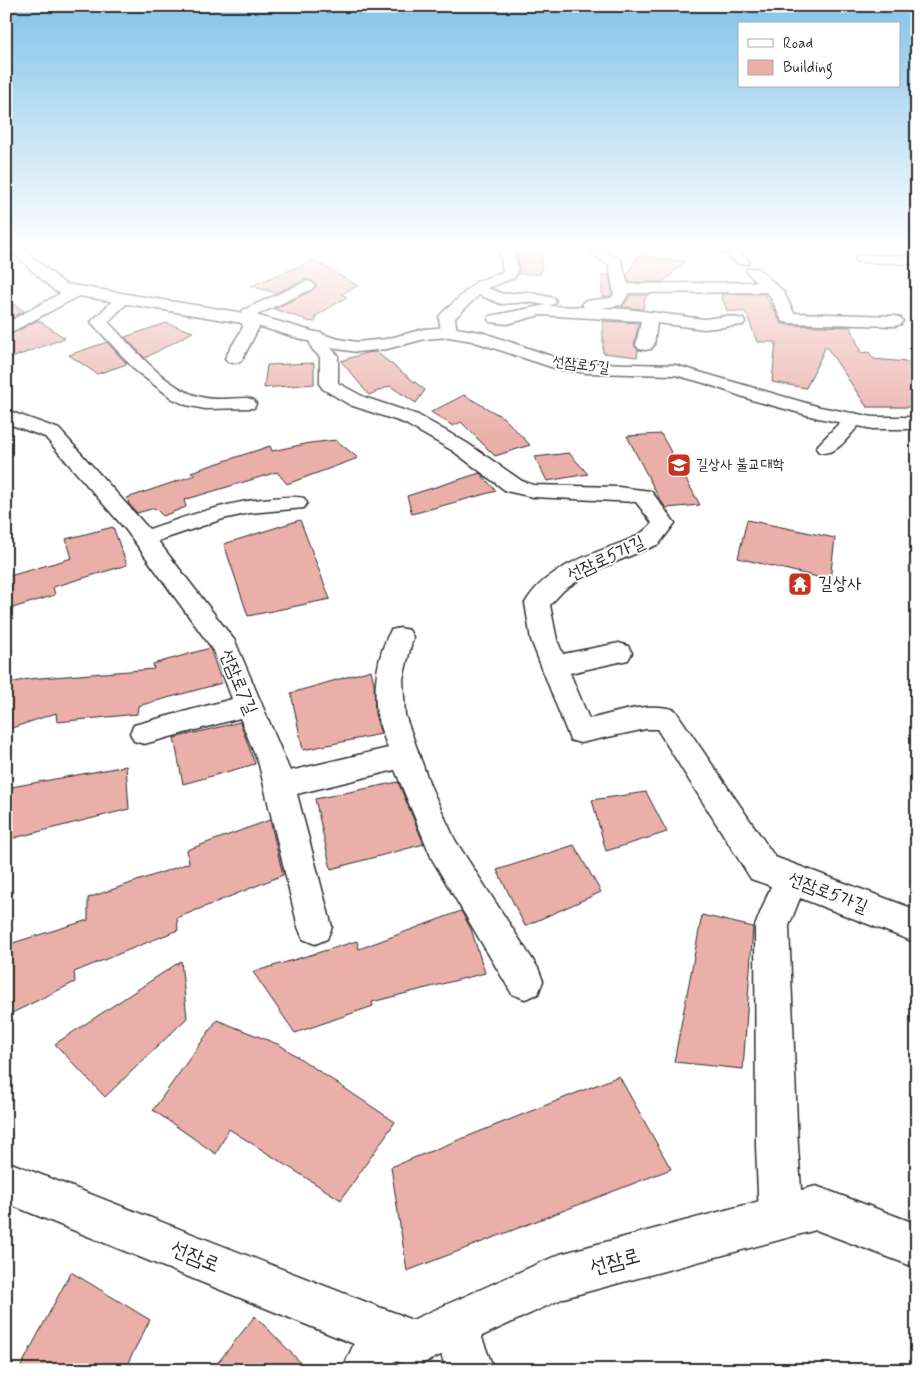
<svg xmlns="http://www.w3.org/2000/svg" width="923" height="1376" viewBox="0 0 923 1376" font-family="Mynerve,'Poor Story',sans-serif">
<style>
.building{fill:#eaafa9;stroke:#2b2b2b}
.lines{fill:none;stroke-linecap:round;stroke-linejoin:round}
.minor-casing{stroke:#2b2b2b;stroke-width:3}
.tertiary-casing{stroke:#2b2b2b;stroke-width:3}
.minor{fill:#fff;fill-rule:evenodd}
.tertiary{fill:#fff;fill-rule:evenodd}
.labels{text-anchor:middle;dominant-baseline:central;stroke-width:4;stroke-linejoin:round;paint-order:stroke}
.far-street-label{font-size:15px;fill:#2b2b2b;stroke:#fff}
.far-poi-label{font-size:15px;fill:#2b2b2b;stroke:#fff;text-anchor:start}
.street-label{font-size:18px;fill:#2b2b2b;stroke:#fff}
.poi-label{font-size:18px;fill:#2b2b2b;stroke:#fff;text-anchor:start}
.near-street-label{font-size:21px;fill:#2b2b2b;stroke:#fff}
</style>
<rect width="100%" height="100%" fill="#fff"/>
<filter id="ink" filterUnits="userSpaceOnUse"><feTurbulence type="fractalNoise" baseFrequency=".02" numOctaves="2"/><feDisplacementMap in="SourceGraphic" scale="10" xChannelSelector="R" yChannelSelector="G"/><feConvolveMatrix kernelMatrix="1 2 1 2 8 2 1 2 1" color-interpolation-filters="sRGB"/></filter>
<g filter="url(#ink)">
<!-- building -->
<path class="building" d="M516,248h26l-1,26h-23l1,-10z
M639,255l46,7 -22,20h-34l-2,-7z
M314,260l44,26 -17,8 6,3 -31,19 -1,6 -8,-1 -3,-2 -30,-10 39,-19 4,-4 -4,-5 -7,-2 -30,14 -25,-7z
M602,275h7l3,19 -2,2 -8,1z
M721,294h44l16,29 7,2 63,2 10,26 8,-1 5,7 43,4v44h-50l-41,-61 -20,42 -34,-6 4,-40h-19l-11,-30 -19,-1z
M630,295h18l-3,3 -2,11 -21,-2z
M6,300l18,11 -18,10z
M38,320l27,18 -59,22v-23z
M603,321l36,2 -5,22 4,5 -1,7 -34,-4z
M166,323l27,9 -48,26 -20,-21z
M107,342l20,22 -30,10 -28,-19z
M376,352l49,38 -9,13 -26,-17 -21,9 -28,-34 25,-8z
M314,363v21l-50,4 3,-23z
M464,395l40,23 26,27 -35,11 -34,-34 -8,4 -22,-14z
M661,434l39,71 -34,3 -7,-10 -32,-62z
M336,440l22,18 -71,26 -10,-12 -93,28 2,7 -23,9 -8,-8 -18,5 -8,-9 -2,-6 68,-23 -4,-3 79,-26 2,5 38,-8z
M569,453l19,21 -41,7 -12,-24z
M480,473l16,18 -84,23 -5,-18z
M300,520l30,79 -82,17 -24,-72z
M747,520l88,18 -5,42 -92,-22z
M113,527l14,38 -74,22 2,8 -49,15v-33l66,-19 -6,-19z
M210,648l12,35 -84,23 -1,8 -80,8 -1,-9 -50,17v-46l22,-5 126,-10 -1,-5z
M371,670l3,13 1,31 6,20 -78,16 -12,-57z
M240,722l15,42 -72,20 -9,-46z
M126,766l3,43 -123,31v-52z
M398,782l26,62 -93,25 -16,-70z
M646,792l21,40 -61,19 -14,-51z
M270,820l13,55 -106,43 1,12 -104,42 1,10 -69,34v-71l82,-25v-22l101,-35 -2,-13z
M574,845l27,47 -76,34 -28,-56z
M461,911l10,18 14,44 -113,29 1,4 -78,27 -42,-61 104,-31 2,8z
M702,915l51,12 -10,142 -69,-7z
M181,961l6,57 -82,79 -50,-53z
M217,1020l63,25 115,77 -54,78 -112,-71 -13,25 -63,-44z
M619,1076l52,93 -264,102 -16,-104z
M71,1272l79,48 -26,50h-105z
M255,1316l53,54h-96z"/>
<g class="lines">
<!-- minor casing -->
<g class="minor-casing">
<path id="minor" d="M717,248h16l17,13 -2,3h-10z
M507,249l5,1c5,9 8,20 2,28l-26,10 15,6 24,-2 27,6 2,3 -2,3 -5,2 35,1 -2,-3 2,-3 27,-3 3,-4 -5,-29 -19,-12 2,-3h10l19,10 7,24 128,-2 -10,-11 2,-3h10l25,23 11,22 101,3 6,2 2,3 -2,3 -6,2 -107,-3 -6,-2 -12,-25 -4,-4 -137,1 -7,12 -21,3 26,1 77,10 23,-3 16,3 2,3 -2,3 -39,4 -47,-6 -3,22 -3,4 -6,1 -6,-1 -3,-4 5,-24 -101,-6 -33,9 -17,-2 -2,-3 2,-3 56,-11 -19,-3 -26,2 -22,-9 -24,23 2,14 -2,4h-12l-2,-4 -2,-15 2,-3 35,-32 27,-10 -3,-19 2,-3z
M862,255l55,1v8l-60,-2 -2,-3 2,-3z
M307,281l5,2 3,3 -3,3 -55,26 2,12 -16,31 -3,4 -6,1 -6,-1 -3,-4 18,-31 -3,-8 3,-9z
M123,294l6,2 2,3 -23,23c25,25 57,66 93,75 14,4 31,1 46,1l7,2 2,4 -2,4 -49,1 -19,-4 -13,-6 -37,-28 -45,-49 26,-26z
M316,332l6,1 7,13 9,9v28l26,14 54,18 49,28 55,38 11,4 85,2 33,4 24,32 -16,21 -68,28 -27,18 -14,15 7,35 6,14 56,-11 9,3 4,7 -4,7 -58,13 19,46c27,-6 59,-18 86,-9l100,147 142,53v33l-117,-45 -11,28 9,221 5,70 -7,15 -15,7 -15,-7 -7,-15 -3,-70 -1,-221 16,-40 -20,-7 -94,-150h-11l-66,14 -10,-3 -39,-100 -6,-37c18,-31 53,-44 85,-56 18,-7 29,-9 42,-24l-16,-21 -103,-5 -27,-6 -53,-40 -49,-28 -54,-18 -27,-16 -3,-4v-28l-8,-8 -4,-12 2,-4z
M6,410l53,19 90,100c41,-14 81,-28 124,-31 10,-1 20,-2 31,0l3,5 -3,5 -54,5 -27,6 -65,22 77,100 55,130 98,-23c-4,-11 -9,-22 -11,-34 -4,-26 0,-60 14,-84l9,-2 9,2 4,7 -10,42 2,36 25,70 25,55 83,128 5,13 -5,13 -13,5 -13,-5 -80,-135 -37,-89 -98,24 35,133 -5,12 -12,5 -12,-5 -5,-12 -39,-162 -19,-47 -96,26 -10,-3 -4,-8 4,-8 98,-26 -18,-48 -88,-121 -81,-93 -39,-14z
M854,413l7,2 3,4 -3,4c-12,12 -24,34 -42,29l-3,-4 3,-4 28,-29z
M455,1301l16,7 23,62h-48l-14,-46 7,-16z
M384,1309l17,6 6,17 -16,38h-49l25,-55z"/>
</g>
<!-- tertiary casing -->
<g class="tertiary-casing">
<path id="tertiary" d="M7,248h15l43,36 191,31 83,24 18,3 29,-3 38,-10 25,-2 32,5 79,27 27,4 88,2 145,42 53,10h44v12h-44l-55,-11 -66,-18 -48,-17 -29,-8 -88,-2 -30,-4 -85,-28 -23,-4 -24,2 -38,10 -30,3 -26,-4 -77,-23 -175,-29 -73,39v-12l55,-30 -6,-2z
M6,1161l406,159 148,-66 256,-68 101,38v44l-101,-38 -252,68 -151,70 -407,-165z"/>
</g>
<!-- minor -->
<use href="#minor" class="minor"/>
<!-- tertiary -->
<use href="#tertiary" class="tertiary"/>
</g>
</g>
<!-- sky -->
<linearGradient id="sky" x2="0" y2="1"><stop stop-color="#83c4e8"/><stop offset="0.56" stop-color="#fff"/><stop offset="1" stop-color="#fff" stop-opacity="0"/></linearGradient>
<rect width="923" height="440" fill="url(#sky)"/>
<!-- icons -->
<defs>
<g id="school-square" transform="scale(1.25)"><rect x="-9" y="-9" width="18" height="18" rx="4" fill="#c8321e" stroke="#fff"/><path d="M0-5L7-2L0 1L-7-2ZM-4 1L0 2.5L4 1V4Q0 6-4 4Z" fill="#fff"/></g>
<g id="temple-square" transform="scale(1.25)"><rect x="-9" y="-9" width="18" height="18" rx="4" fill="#c8321e" stroke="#fff"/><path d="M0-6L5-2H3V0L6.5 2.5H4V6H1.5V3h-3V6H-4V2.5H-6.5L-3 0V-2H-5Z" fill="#fff"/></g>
</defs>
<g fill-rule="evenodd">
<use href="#school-square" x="679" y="465"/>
<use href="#temple-square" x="800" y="584"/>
</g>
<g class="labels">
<!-- far-street labels -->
<g class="far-street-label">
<text transform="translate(581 365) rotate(7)">선잠로5길</text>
</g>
<!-- far-poi labels -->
<g class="far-poi-label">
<text x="696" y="465">길상사 불교대학</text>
</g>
<!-- street labels -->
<g class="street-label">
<text transform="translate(606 559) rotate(-25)">선잠로5가길</text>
<text transform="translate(238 682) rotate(67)">선잠로7길</text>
<text transform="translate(828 893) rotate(21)">선잠로5가길</text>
</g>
<!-- poi labels -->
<g class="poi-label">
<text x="818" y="584">길상사</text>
</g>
<!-- near-street labels -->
<g class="near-street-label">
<text transform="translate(195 1257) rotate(22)">선잠로</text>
<text transform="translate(615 1262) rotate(-15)">선잠로</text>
</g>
</g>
<!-- margin -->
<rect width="923" height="1376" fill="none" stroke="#fff" stroke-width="25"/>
<rect x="12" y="12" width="898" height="1351" fill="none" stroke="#2b2b2b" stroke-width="2" filter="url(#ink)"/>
<!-- legend -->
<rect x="738" y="22" width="162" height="65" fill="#ffffff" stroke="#aaaaaa"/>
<rect x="748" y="39" width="25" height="8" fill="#ffffff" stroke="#aaaaaa"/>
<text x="783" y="48" font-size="15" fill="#2b2b2b">Road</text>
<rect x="748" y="60" width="25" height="15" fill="#eaafa9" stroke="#aaaaaa"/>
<text x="783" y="72" font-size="15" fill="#2b2b2b">Building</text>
</svg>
